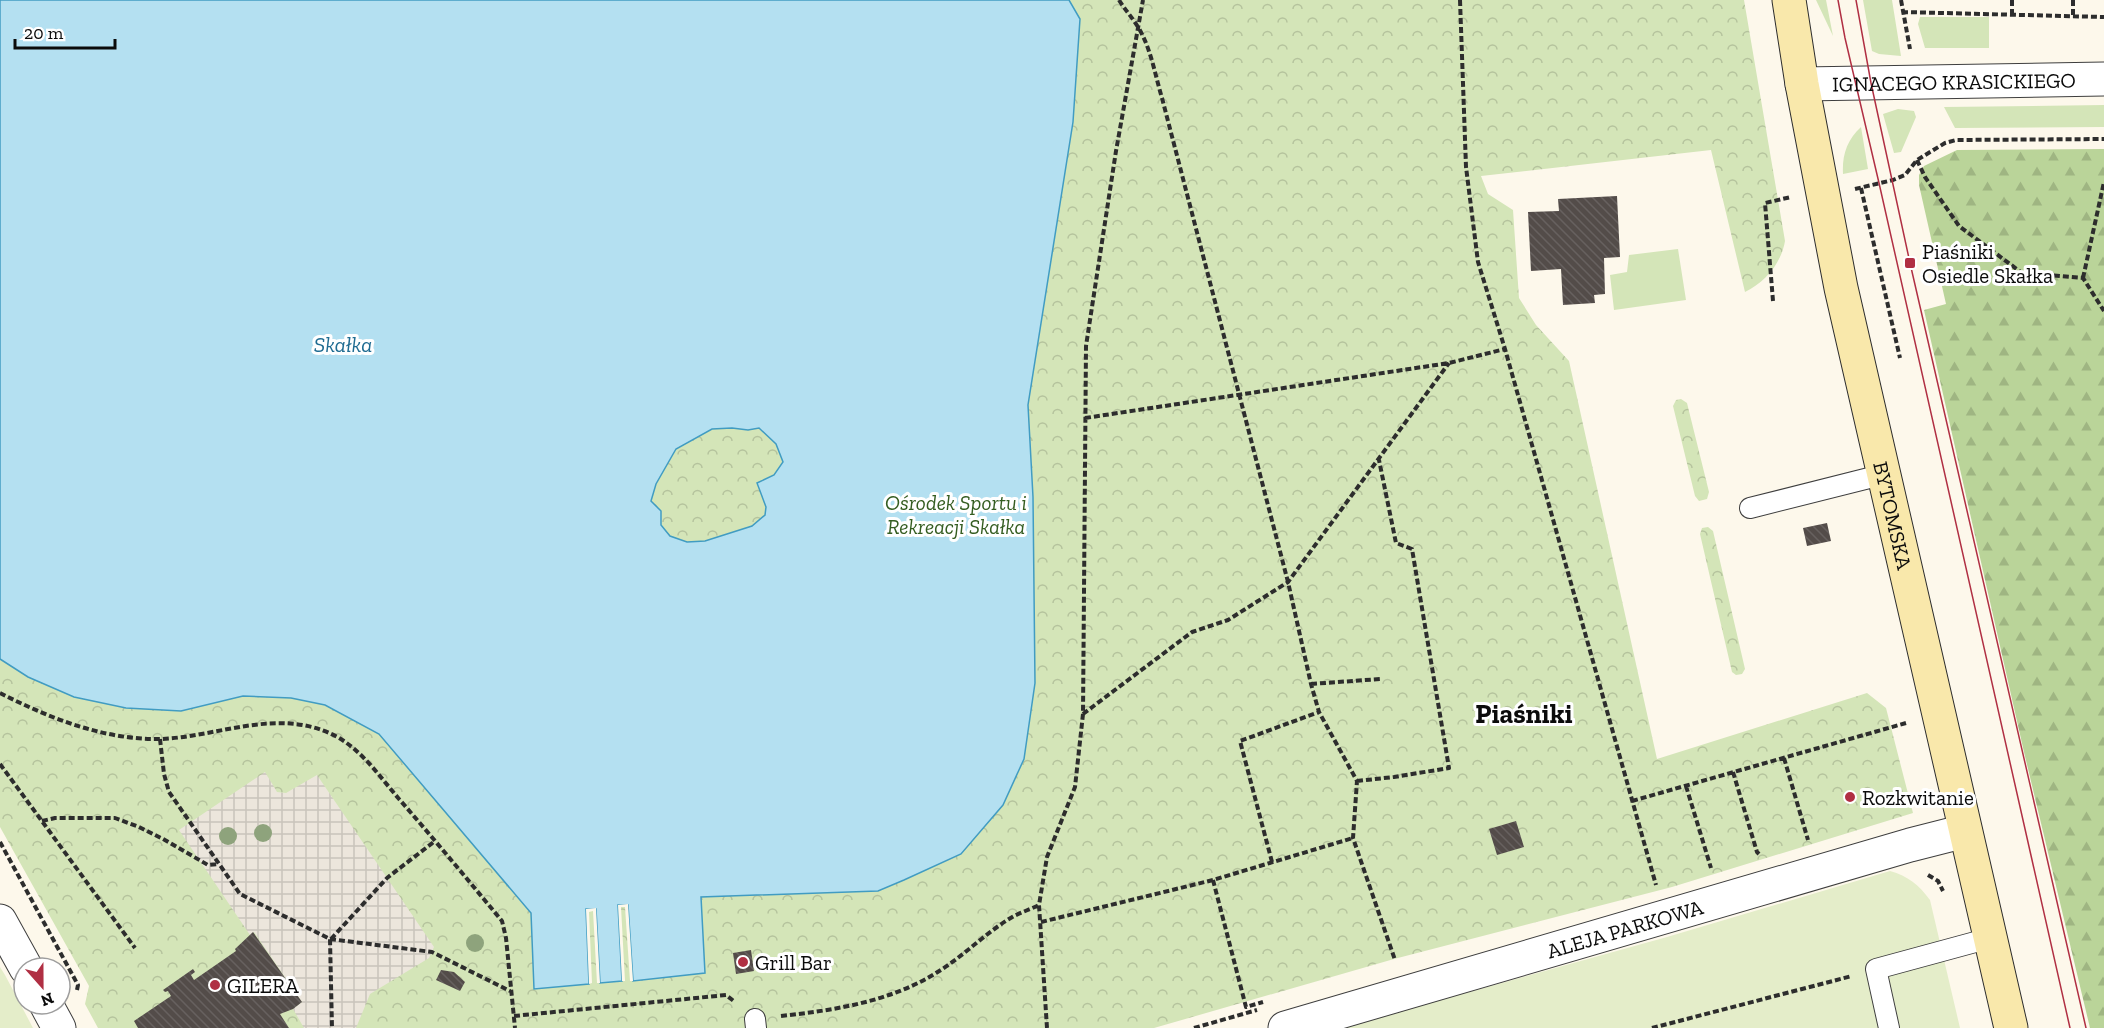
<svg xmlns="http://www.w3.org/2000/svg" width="2104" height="1028" viewBox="0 0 2104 1028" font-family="'Zilla Slab',serif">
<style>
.grass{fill:#d4e5b8}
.forest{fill:url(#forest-firs)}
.park{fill:url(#park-crowns)}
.pitch{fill:#e4edc9}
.plaza{fill:url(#plaza-grid)}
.water{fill:#b4e0f1;stroke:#419cc2;stroke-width:1.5;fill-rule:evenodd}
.pier{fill:#fdf8eb}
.building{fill:url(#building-back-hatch)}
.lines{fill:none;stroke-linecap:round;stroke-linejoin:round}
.service-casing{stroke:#3e3e3e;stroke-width:22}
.minor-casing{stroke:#3e3e3e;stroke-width:35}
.tertiary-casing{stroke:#3e3e3e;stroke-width:35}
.secondary-casing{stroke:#2d2d2d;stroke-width:35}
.path{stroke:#2d2d2d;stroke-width:4;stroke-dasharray:6 3;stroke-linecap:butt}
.service{stroke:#fff;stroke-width:20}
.minor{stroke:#fff;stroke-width:33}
.tertiary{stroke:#fff;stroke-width:33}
.secondary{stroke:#f9e8ab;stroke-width:33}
.tram{stroke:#b02f43;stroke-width:1.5}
.tree{fill:#8ea37c}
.poi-dot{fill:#b02f43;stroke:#fff;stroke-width:2}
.labels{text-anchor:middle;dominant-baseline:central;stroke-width:6;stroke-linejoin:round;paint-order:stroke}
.street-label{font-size:21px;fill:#0b0b0b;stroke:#fff}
.poi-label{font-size:21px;fill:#0b0b0b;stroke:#fff;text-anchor:start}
.park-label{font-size:21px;font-style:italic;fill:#345d21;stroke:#fff}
.water-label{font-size:22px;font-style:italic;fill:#1f6c92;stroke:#fff}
.district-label{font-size:27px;font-weight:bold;fill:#0b0b0b;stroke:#fff}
</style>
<defs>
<pattern id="forest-firs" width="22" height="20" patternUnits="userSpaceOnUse" patternTransform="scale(1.5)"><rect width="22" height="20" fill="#bad499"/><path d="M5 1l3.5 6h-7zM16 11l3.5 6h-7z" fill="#9fb582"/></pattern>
<pattern id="park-crowns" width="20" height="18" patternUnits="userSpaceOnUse" patternTransform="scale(1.5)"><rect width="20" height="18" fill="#d4e5b8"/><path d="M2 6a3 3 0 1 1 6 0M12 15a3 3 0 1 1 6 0" fill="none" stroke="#b5c39d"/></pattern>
<pattern id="plaza-grid" width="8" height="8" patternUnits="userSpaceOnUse" patternTransform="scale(1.5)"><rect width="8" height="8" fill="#ece6dc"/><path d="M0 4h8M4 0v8" fill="none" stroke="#c9c4bb"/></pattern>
<pattern id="building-back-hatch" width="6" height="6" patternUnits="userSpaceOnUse" patternTransform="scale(1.5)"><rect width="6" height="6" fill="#534c49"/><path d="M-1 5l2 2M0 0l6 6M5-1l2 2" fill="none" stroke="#67615f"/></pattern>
</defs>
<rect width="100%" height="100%" fill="#fdf8eb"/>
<!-- grass -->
<path class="grass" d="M1816,0h10l7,36z
M1863,0h29l9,56 -22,-2 -7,-3z
M1920,17h69v31h-64l-7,-24z
M2104,105v22l-149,1 -11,-21z
M1898,109l16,2 2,6 -15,35 -7,1 -11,-39z
M1861,127l7,42 -25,5c-1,-19 4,-34 18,-47z
M1678,249l8,51 -72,10 -4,-35 17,-3 2,-17z"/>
<!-- forest -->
<path class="forest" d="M2104,149v879h-14l-66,-276 -100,-442 22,-6 -27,-119v-10l5,-9 33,-16z"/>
<!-- park -->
<path class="park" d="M0,0h1744l41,241c-4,23 -20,41 -40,51l-34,-142 -230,26 7,18 25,16 6,88 17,27 33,36 88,398 210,-66 19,15 27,105 -241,74 -278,72 -240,69h-1056l-13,-24 4,-18 -89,-159z
M1681,399l6,4 22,89 -2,7 -8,2 -4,-5 -22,-90 3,-6z
M1708,527l5,4 32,138 -3,5 -6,1 -4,-3 -32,-138 2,-6z"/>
<!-- pitch -->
<path class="pitch" d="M1890,871c18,5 29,14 40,29l30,128h-620l327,-91z
M0,967l5,8 28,53h-33z"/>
<!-- plaza -->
<path class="plaza" d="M265,772l12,20 9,1 31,-18 117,172 -5,11 -59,36 -14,34h-52l-11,-19 9,-7 -48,-70 -4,3 -71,-105z"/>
<!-- water -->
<path class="water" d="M0,0h1069l11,19 -7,103 -45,283 5,92 2,186 -11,76 -21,46 -42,49 -57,26 -26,11 -177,6 4,76 -72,8 -5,-76h-10l4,76 -22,2 -4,-74h-10l3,75 -55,5 -3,-76 -152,-179 -54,-29 -34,-7 -48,-2 -62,15 -55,-3 -52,-11 -46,-20 -28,-18zM732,428l16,2 11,-2 17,16 7,18 -9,13 -17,8 9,24 -1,8 -13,11 -47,15 -18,1 -17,-6 -9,-11v-14l-10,-10 5,-17 20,-35 36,-20z"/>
<!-- pier -->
<path class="pier" d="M628,904l5,77h-3l-5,-74h-4l4,74h-3l-4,-76z
M596,908l4,75h-3l-4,-72 -4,1 3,71 -3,1 -3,-75z"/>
<!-- building -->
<path class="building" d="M1617,196l3,61 -16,1 1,36 -11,1 1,8 -32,2 -2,-36 -30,2 -3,-59 31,-1 -1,-12z
M1827,523l4,18 -24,5 -4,-18z
M1516,821l8,26 -27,8 -8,-26z
M253,932l49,70 -9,7 -13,5 9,14h-151l-4,-7 37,-25 -3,-5 -3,1 -2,-2 30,-21 2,3 -4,3 3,5 42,-29 -1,-2z
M751,950l3,21 -18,3 -3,-21z
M441,970l13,2 11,10 -5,9 -24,-11z"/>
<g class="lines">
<!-- service casing -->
<g class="service-casing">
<path id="service" d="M1750,508l135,-34
M755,1019l1,9
M1889,1028l-13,-59 114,-31"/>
</g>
<!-- minor casing -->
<g class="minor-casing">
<g id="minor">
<path d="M0,921l26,47"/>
<path d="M46,1004l13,24"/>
<path id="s1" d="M1285,1028l625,-183 55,-14"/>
</g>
</g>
<!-- tertiary casing -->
<g class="tertiary-casing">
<g id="tertiary">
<path id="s2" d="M1802,84l302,-5"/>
</g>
</g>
<!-- secondary casing -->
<g class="secondary-casing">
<g id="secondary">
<path id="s3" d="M1789,0l13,84 39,204 170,740"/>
</g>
</g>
<!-- path -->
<path class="path" d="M1119,0c6,10 13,17 19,27 13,21 17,48 24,71l126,484 23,102 8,28 38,69 -4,57 42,122
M1460,0l6,167 12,95 27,87 151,536
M1901,0l9,49
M2012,0v14
M2073,0v17
M1902,12l202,5
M1917,160l8,17 34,49 63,47 61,5 21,33
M1861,188l39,170
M1855,189l38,-9 12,-5 12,-15 28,-17 11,-3 148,-1
M2083,278l21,-96
M1773,301l-8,-98 26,-6
M1085,418l364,-55 56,-14
M1311,684l69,-5
M0,693c49,25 104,47 160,46 60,-2 121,-34 179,-1 24,14 42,40 60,61 35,40 69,81 103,122l4,17 9,90
M1083,714l109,-82 36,-12 60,-38 161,-219
M160,739l4,35 5,18 71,102 90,45 2,89
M1784,758l24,82
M0,764l135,184
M1733,772l24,80 2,2
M1357,781l37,-4 55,-9 -37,-219 -16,-6 -17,-83
M1686,786l25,82
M1632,801l274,-78
M42,821l13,-3h60l24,9 24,12 45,26 10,-1
M0,842l78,143 -1,5
M1272,862l-32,-121 79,-29
M1928,875l10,6 5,10
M1213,880l33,127 17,-5
M1041,922l172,-42 140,-42
M330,939l102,13 78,39
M331,939l56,-61 48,-37
M514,1016l212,-21 9,7
M781,1016c54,-6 108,-14 155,-43 27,-16 50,-41 78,-57 8,-4 17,-7 25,-11
M1047,1028l-8,-123 8,-48 28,-70 8,-73 3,-368 30,-195 27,-151
M1194,1028l63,-18
M1652,1028l200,-52"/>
<!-- service -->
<use href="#service" class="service"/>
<!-- minor -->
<use href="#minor" class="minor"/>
<!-- tertiary -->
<use href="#tertiary" class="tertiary"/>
<!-- secondary -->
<use href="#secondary" class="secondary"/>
<!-- tram -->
<path class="tram" d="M1838,0l7,38 34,145 191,845
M1856,0l15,83 39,180 176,765"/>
</g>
<!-- trees -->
<g class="tree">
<circle cx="263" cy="833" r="9"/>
<circle cx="228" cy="836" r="9"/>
<circle cx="475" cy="943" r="9"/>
</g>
<!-- markers -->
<g class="poi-dot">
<rect x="1904" y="257" width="12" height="12" rx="3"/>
<circle cx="1850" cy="797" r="6"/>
<circle cx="743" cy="962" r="6"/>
<circle cx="215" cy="985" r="6"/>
</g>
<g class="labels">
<!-- street labels -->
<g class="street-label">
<text stroke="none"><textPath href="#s2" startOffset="152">IGNACEGO KRASICKIEGO</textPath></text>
<text stroke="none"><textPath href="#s3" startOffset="526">BYTOMSKA</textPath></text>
<text stroke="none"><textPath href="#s1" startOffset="354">ALEJA PARKOWA</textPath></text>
</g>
<!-- poi labels -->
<g class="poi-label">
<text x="1922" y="251">Piaśniki<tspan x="1922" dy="24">Osiedle Skałka</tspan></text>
<text x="1862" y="797">Rozkwitanie</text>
<text x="755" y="962">Grill Bar</text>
<text x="227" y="985">GILERA</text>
</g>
<!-- park labels -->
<g class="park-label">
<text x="956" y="502">Ośrodek Sportu i<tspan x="956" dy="24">Rekreacji Skałka</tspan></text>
</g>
<!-- water labels -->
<g class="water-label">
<text x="343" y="344">Skałka</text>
</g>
<!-- district labels -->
<g class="district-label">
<text x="1524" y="714">Piaśniki</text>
</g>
</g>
<!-- north arrow -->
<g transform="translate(42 986) rotate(159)"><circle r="28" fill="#ffffff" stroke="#9d9d9d" stroke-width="1.5"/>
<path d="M0-4.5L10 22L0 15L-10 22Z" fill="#b02f43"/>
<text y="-9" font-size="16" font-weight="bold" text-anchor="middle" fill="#0b0b0b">N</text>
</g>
<!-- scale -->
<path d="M15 39v9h100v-9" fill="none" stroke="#0b0b0b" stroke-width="3"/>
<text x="24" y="39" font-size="18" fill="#0b0b0b" stroke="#ffffff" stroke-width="4.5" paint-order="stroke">20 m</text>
</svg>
